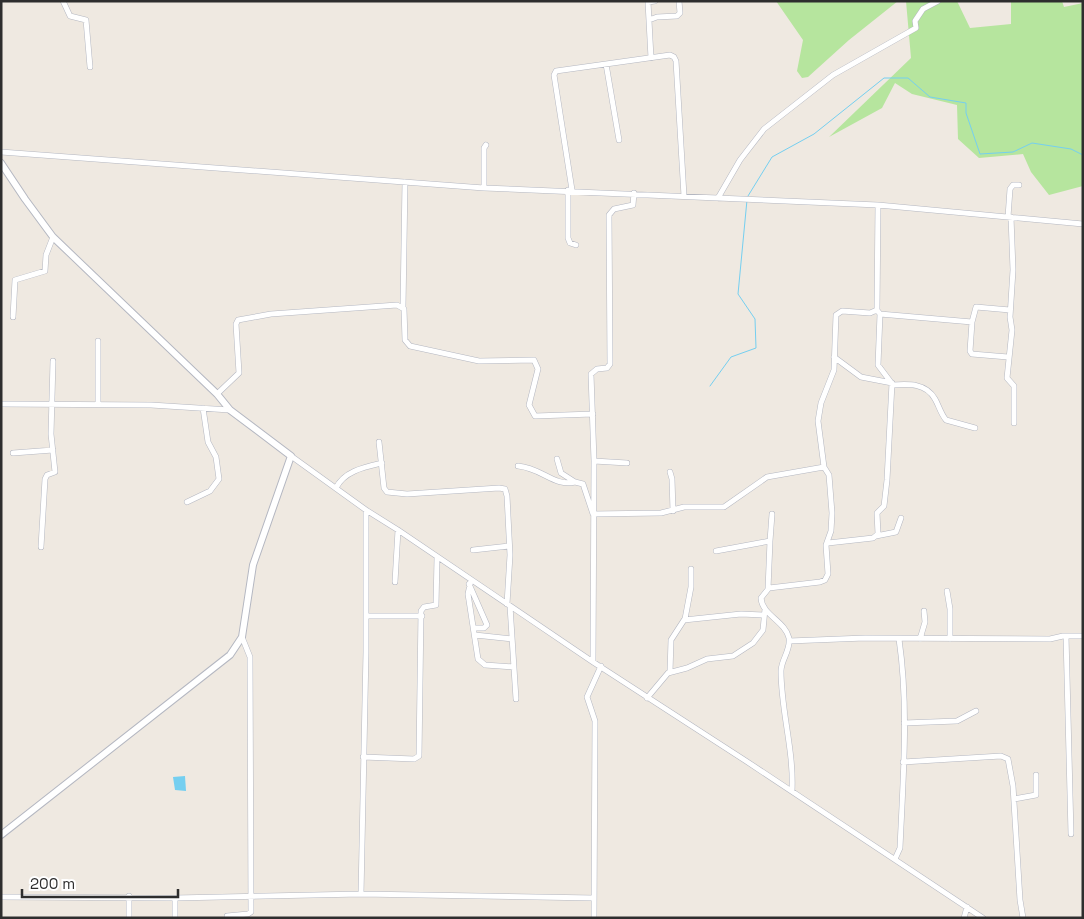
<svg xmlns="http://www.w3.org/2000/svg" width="1084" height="919" viewBox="0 0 1084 919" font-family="'Space Grotesk',sans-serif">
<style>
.green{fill:#b6e59e}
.water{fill:#75cff0}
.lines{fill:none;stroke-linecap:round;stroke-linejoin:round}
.stream{stroke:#75cff0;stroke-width:1}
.minor-casing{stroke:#b4b7c1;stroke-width:6}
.tertiary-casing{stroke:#b4b7c1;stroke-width:8}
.minor{stroke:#fff;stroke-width:5}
.tertiary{stroke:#fff;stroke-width:6}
</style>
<rect width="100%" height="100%" fill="#efe9e1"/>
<!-- green -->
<path class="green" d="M776,1h122l-49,39 -41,37 -6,1 -5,-7 6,-31z
M906,1h51l13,27 41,-4v-23h51l2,6 19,-4v183l-34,9 -18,-23 -8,-18 -44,4 -21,-19 -1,-34 -45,-11 -17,-11 -13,25 -53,29 82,-79z"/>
<!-- water -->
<path class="water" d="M185,776l1,15 -11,-1 -2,-13z"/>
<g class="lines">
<!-- stream -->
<path class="stream" d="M748,196l24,-39 42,-23 70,-56h24l22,19 36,6v10l14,41 33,-2 19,-9 39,6 12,6
M710,386l21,-29 25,-9 -1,-29 -17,-25 9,-94"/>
<!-- minor casing -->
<g class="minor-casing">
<path id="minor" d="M63,1l7,15 16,4 4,47
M649,20l8,-3 20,-1 3,-3 -1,-12
M651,58l-3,-56 7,-1
M606,64l13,76
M1,152l483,36 394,17 205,19
M484,188v-40l2,-3
M568,190v48l2,5 6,2
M572,190l-18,-115 2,-4 114,-16 4,2 2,4 8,135
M718,198l22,-38 24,-31 69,-54 83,-47 -1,-7 8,-12 15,-8
M1008,217l2,-28 3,-4h6
M1011,217l2,53 -3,47 2,13 -5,48 7,8v37
M403,307l2,-125
M877,310l1,-105
M880,314l-2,51 15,20
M13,317l2,-37 30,-9 1,-16 7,-18
M98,341v63
M834,357l27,20 31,6 1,2c16,-1 33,-2 42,14 4,7 6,15 11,21l29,8
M1008,357l-36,-3 -2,-3 2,-29 4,-15 34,3
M217,394l22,-21 -3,-49 2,-4 33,-6 126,-9 7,4 1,31 5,6 69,15 55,-1 4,9 -9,36 6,11 58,-2
M1,404l150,1 79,5
M379,442l5,46 3,4 20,2 92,-6 6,1 2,7 3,59 -3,49
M13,453l40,-3
M291,456l75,54 32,20 195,132 153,99 237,157
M557,459l4,14 14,9 8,2 10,30 68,-1 23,-6h40l43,-30 57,-10
M594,461l33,2
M518,466c24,2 36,21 57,16
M670,472l2,7 1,32
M336,488c8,-17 29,-21 46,-25
M187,502l23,-11 9,-12 -3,-22 -8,-15 -5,-34
M876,536l20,-4 5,-14
M770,541l2,-27
M828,543l45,-5 5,-4 -1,-21 7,-7 3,-26 5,-97
M41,547l4,-68 2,-4 8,-3 -4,-38 2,-73
M473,550l36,-4
M716,551l54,-10 -2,48
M471,580l-3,14 10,65 7,6 29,2
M395,582l3,-52
M469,584l18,41 -3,3h-10
M947,591l3,18v30
M510,606l6,93
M366,616h56
M685,619l6,-32v-18
M475,635l37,4
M1066,636l5,198
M920,639l5,-17 -1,-11
M789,641l76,-3 185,1 13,-3h20
M593,662l1,-201 -3,-87 6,-5 10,-1 3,-4 -1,-149 5,-6 19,-4 1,-12
M670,672l1,-32 13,-20 57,-6 22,1
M647,698l21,-25 19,-5 20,-9 26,-3 20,-13 10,-13 2,-21
M904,723l53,-2 19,-10
M363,757l51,2 5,-3 2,-145 3,-4 12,-2 1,-47
M903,762l98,-6 7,3 5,27 7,114 3,18
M792,791c2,-41 -11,-80 -11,-120 0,-11 10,-21 8,-33 -4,-17 -27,-23 -28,-40l8,-10 51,-6 5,-2 3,-6 -2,-29 5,-14 1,-18 -3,-38 -5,-8 -6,-46 3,-18 13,-33 2,-55 6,-4 28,2 7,-3 3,4 92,8
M1014,799l22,-4v-20
M895,859l5,-11c3,-69 9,-141 -1,-209
M361,894l5,-242v-142
M129,896v22
M1,897l174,1 186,-4 233,4
M227,916l21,-2 3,-2 -1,-255 -8,-20
M175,918v-20
M594,918l1,-197 -8,-24 14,-31
M964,918l3,-11"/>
</g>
<!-- tertiary casing -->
<g class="tertiary-casing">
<path id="tertiary" d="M1,163l24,36 28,38 164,157 13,16 61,46 -38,109 -11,72 -12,18 -229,180"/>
</g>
<!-- minor -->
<use href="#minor" class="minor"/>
<!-- tertiary -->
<use href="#tertiary" class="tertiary"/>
</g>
<!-- border -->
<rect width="1084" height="919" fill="none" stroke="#2e2e2e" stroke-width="5"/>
<!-- scale -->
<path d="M22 889v8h156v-8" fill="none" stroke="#2e2e2e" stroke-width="2.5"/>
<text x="30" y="889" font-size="15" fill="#2e2e2e" stroke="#ffffff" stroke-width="4" paint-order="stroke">200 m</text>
</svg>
